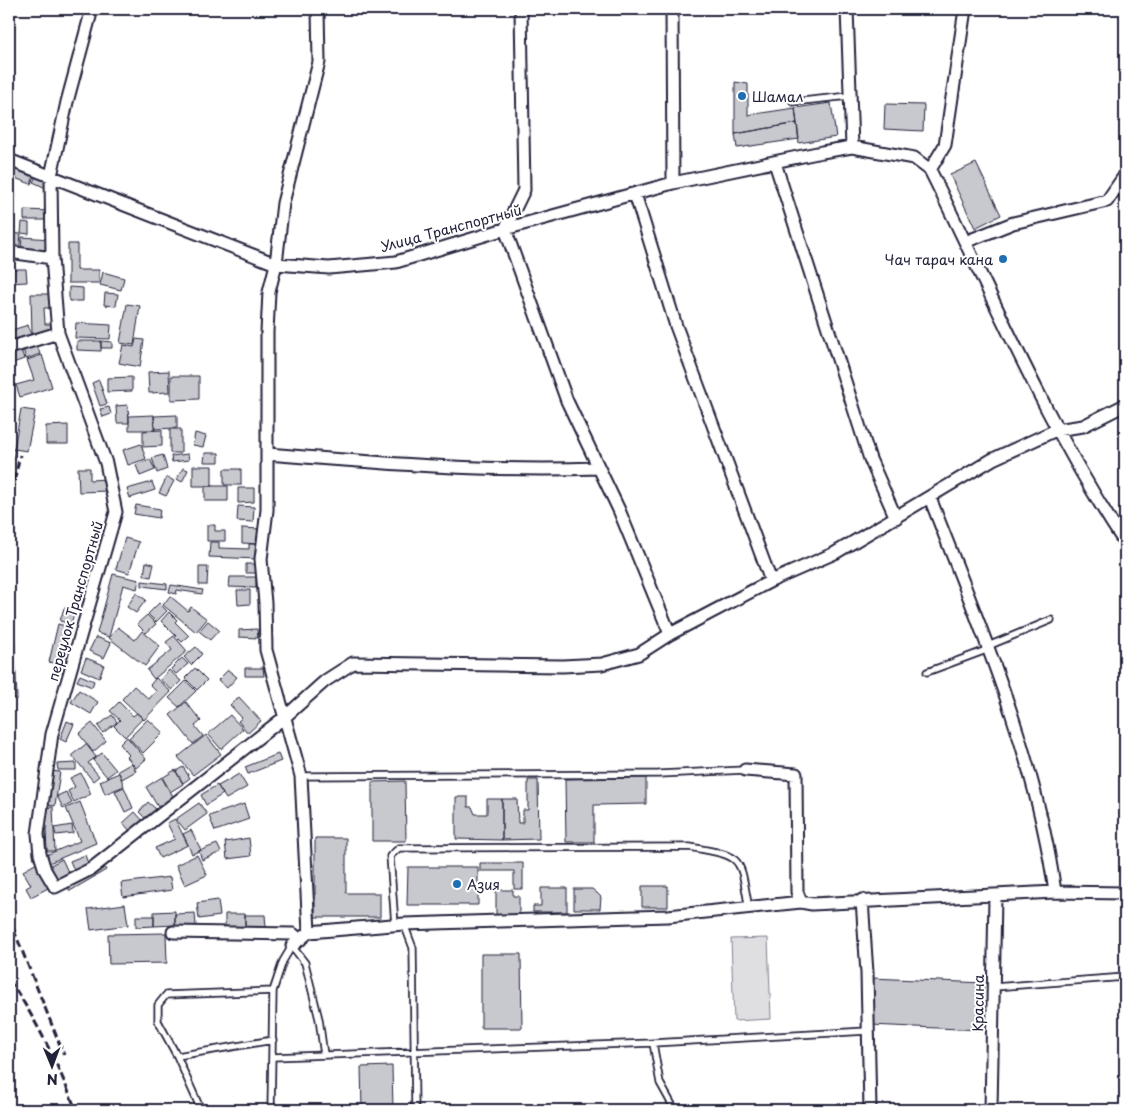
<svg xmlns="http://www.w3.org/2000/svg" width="1134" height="1119" viewBox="0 0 1134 1119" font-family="'Playpen Sans',sans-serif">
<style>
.grass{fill:#dfdfe2;stroke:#80808e}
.building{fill:#c8c8cf;stroke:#22223b}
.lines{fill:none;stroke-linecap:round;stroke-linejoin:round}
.lane-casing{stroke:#22223b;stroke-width:9}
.street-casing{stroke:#22223b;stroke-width:15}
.lane{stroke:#fff;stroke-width:5.5}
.street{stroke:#fff;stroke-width:11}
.rail{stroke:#22223b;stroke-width:3;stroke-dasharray:8 4;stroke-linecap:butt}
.poi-dot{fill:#1f6fb2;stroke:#fff;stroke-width:2}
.labels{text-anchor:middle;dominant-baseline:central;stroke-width:4;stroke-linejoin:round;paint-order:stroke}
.poi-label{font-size:14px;fill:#22223b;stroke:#fff;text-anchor:start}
.street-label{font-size:14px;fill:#22223b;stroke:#fff}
</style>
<rect width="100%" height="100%" fill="#fff"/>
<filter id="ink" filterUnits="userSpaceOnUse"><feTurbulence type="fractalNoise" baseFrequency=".02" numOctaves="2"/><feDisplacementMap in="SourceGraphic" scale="10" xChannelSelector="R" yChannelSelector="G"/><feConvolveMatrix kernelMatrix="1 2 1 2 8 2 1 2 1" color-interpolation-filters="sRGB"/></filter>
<g filter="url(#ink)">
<!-- grass -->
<path class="grass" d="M768,938l3,81 -37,2 -3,-82z"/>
<!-- building -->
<path class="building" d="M735,82l13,2v31l47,-7 2,15 -62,11z
M831,103l5,34 -37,6 -4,-35z
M885,104l39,1 -1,26 -39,-2z
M797,123l2,16 -62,9 -2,-14z
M976,163l25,52 -26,13 -25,-53z
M12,168l22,8 -3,8 -22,-8z
M36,177l14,6 -2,6 -15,-7z
M9,194l7,1 -6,29h-1z
M24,210l27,1 -1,9h-26z
M22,222l7,1v11l-8,-1z
M9,233l12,1 -2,17 -10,-2z
M22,237l28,2 -1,15 -28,-3z
M68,244h9v26h22v13h-31z
M9,269h17l1,13 -18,1z
M103,272l21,6 -3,12 -21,-5z
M69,287l14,1v13h-14z
M105,293l13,1 -2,12 -12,-1z
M31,294h18l1,14h-6l1,16h7v9l-20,1z
M127,304l13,2 -6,39 -14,-2z
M76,323l35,2 -1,14 -35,-1z
M28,325l4,13 -23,7v-14z
M136,339l8,1 -4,27 -21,-4 4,-18 11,2z
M77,341h24v10l-24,-1z
M101,341l11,1v6h-11z
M37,345l3,9 -14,5 -3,-10z
M21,349l3,10 -14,5 -1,-10z
M42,355l10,32 -32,10 -4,-12 18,-5 -7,-20z
M169,371l1,21 -21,1 -1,-21z
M171,376h28v23l-28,1z
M132,377v14l-25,1v-14z
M99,380l8,24 -7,2 -8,-23z
M128,405l1,18h-12l-1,-17z
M109,407l2,7 -8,3 -3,-8z
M21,409l14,2 -8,40 -13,-2z
M154,415l1,15h-26v-14z
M177,415v13l-23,1v-13z
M68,425v19h-22v-18z
M170,429h11v24h-11z
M162,430v16l-19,1v-16z
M195,433l11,3 -3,11 -10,-2z
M141,444l5,15 -18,6 -5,-15z
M9,448l6,2 -6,23z
M205,453h14v9h-15z
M188,454l1,6 -17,2 -1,-6z
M163,455l4,14 -10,4 -5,-15z
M150,459l5,11 -15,6 -4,-11z
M193,466h19v20h-19z
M78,468h12v12l18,-1v12l-29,1z
M183,468l5,2 -6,12 -5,-3z
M224,469h17v16h-17z
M167,477l7,4 -8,15 -7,-3z
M152,482l3,8 -25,8 -3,-9z
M205,486h23v15h-23z
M238,488h16v14l-16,1z
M136,505l24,4 -1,9 -25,-4z
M238,506l16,1 -1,15 -16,-1z
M207,525h8v6h10v10h-18z
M242,528l18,1v15l-18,-1z
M125,538l14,4 -10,31 -13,-4z
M210,542h9v6l30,1v-5h11l-1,15 -50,-2z
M146,562l8,2 -3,13 -7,-2z
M246,564h11v9h-11z
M199,567h9l-1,18h-8z
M85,574l9,3 -7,25 -9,-2z
M113,574l26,6 -2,9 -14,-4 -14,52 -12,-4z
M230,577h26v11l-27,-1z
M142,581l25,3v5l-25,-3z
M171,585l32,5 -1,4 -25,-4 -1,4 -7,-2z
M237,590h13v14l-12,1z
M136,593l10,7 -10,13 -9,-6z
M170,596l18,15 3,-4 16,12 -11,13 -33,-27z
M159,603l8,8 -11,11 -8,-8z
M64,608l11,3 -4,13 -11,-3z
M169,612l8,8 -2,2 14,14 -7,6 -21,-21z
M147,615l9,9 -10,9 -9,-9z
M208,621l11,9 -9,10 -11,-9z
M58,624l11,3 -7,28 5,1 -2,10 -16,-4z
M14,627l3,72h-8v-71z
M118,627l17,13 7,-9 18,15 -15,20 -36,-28z
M257,629l1,9 -19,-1v-7z
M174,636l13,15 -33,28 -7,-9 25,-20 -6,-8z
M96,637l15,6 -7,15 -15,-7z
M196,647l6,7 -11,11 -7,-8z
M86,658l18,7 -5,13 -18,-8z
M182,658l6,6 -12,10 -5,-5z
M195,668l12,12 -10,10 -12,-12z
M245,668h18l1,8h-19z
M169,670l12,11 -9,9 -12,-10z
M228,670l9,7 -10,11 -9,-8z
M80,675l14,6 -2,6 -15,-6z
M156,678l15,14 -27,28 -22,-21 12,-13 15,13 7,-8 -6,-6z
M186,681l10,10 -17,16 -10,-9z
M79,690l19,12 -7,12 -20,-12z
M239,697l22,24 -13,12 -10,-12 4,-3 -12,-13z
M119,702l14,14 4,-3 6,5 -18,19 -11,-11 6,-6 -10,-9z
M186,702l15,19 -6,5 8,10 -10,8 -23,-29z
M112,715l5,7 -14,11 -5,-7z
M230,715l13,14 -22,20 -13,-15z
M148,719l15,14 -20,20 -14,-15z
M67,721l7,3 -8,18 -6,-3z
M92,723l14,18 -13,11 -14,-18z
M206,735l15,19 -28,21 -15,-18z
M127,737l19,22 -10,9 -9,-11 2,-2 -9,-11z
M86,744l10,13 -8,6 11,13 -6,5 -21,-26z
M102,753l14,17 -9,7 -14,-17z
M278,754l3,7 -33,13 -3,-7z
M76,763v7h-18l-1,-6z
M132,763l4,8 -14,8 -4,-8z
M183,767l7,11 -7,5 -7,-12z
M175,770l8,14 -13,8 -8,-14z
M51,771l9,1 -5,34 -9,-1z
M81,773l10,21 -17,8 -6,-11 7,-4 -5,-9z
M119,773l5,13 -19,8 -5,-13z
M239,774l8,13 -21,12 -8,-13z
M162,777l12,21 -16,9 -12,-20z
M646,778v26l-52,1v37h-28l-1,-63z
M528,780h10l1,59 -37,1v-41h15l1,24h5v-13h5z
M405,781l1,60h-34v-59z
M217,785l6,9 -17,11 -5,-10z
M124,787l9,21 -8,4 -10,-21z
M66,792l6,11 -9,5 -6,-12z
M456,797h12v10h4l3,7h12v-15h15v41l-46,-1z
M80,802l16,41 -47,20 -3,-8 34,-14 -14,-33z
M148,802l8,7 -9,11 -8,-8z
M199,803l8,11 -22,16 -9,-11z
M244,804l5,15 -34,12 -6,-15z
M53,807l2,44h-8l-2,-43z
M135,812l9,10 -12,11 -9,-10z
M175,819l13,26 -28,13 -5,-10 20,-9 -8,-16z
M72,825l1,8 -17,2 -2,-7z
M191,830l10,20 -9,4 -9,-20z
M249,838l2,18 -24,3 -2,-17z
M315,838h31v55h34v24h-65z
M217,844l4,8 -19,8 -3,-9z
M85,855l5,14 -14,6 -6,-14z
M197,855l10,20 -22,10 -9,-20z
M62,859l7,15 -13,7 -7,-15z
M37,863l13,24 -19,10 -5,-9 5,-3 -8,-14z
M480,863h43v26h-9v-18h-34z
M103,865l3,5 -36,21 -3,-5z
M408,867h70v38h-71z
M170,877l2,13 -49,7 -2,-14z
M642,886h26v21h-26z
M541,888h26v24h-34v-6h8z
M574,889h18l5,4 4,4 -1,12h-26z
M496,890h17v6h6v19h-23z
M218,900l2,16 -21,3 -2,-16z
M125,904l3,21 -37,5 -3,-21z
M175,911v14l-21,1v-14z
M195,913l1,13h-21v-12z
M225,914h20v13l-20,1z
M245,915h20l1,12h-21z
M136,916h18v10l-18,1z
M166,933l1,30 -58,1 -1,-30z
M481,954h40l1,74h-41z
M872,978l112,5 -2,47 -112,-5z
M392,1066l1,44h-31l-1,-43z"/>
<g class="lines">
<!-- lane casing -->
<g class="lane-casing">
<path id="lane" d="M793,102l56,-6
M988,646l63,-26
M927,672l62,-23
M301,776l358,-2 86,-4
M404,924l9,24 2,162
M395,925l-5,-69 9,-8 291,-1c55,10 49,8 59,62
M994,987l131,-10
M653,1043l7,40 15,27
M177,1056l96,-16
M273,1057l380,-14 214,-12
M201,1110l-24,-54 -19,-35v-16l8,-10 107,-4
M271,1110l2,-119 10,-30 9,-15 13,17 14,56 5,36"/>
</g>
<!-- street casing -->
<g class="street-casing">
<path id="street" d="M92,9l-25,93 -16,74 1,82 6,75 48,130 10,49 -64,222 -14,100 2,20 5,16 10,17 36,-18 195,-153 39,-35 28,-18 210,3 39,-2 37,-10 31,-20 101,-53 64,-28 158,-94 63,-29 27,-4 42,-21
M521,9l3,181 -19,39 62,172 52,109 51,124
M672,9l1,174
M847,9l5,138
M9,160l267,104 53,4 67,-6 109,-33 168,-46 149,-31 30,-5 62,11 16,12c63,126 117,256 195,373
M775,163l95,296 26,59
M930,170l15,-25 20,-136
M635,194l41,132 95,255
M965,242l48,-19 94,-22 18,-26
M9,252l43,6
M9,348l49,-15
M268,454c112,9 218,18 330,14
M930,498c50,128 106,258 125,394
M745,770l51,4 1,118 4,10
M862,900l5,73 3,137
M173,932l120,2 7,6
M309,932l-8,-156 -35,-126 -1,-47 -4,-44 6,-49v-178l2,-40 7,-28 7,-61 36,-141 -1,-53
M292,946l17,-14 95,-8 264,-8 133,-14 11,2 243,-12 70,1
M991,1110l4,-213"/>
</g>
<!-- lane -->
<use href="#lane" class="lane"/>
<!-- street -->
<use href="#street" class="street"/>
<!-- rail -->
<path class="rail" d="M9,504l11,-49
M9,918l55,137
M9,980c28,40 49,85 67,130"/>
</g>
</g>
<!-- markers -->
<g class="poi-dot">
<circle cx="742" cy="96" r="5"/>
<circle cx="1003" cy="259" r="5"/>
<circle cx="457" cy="884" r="5"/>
</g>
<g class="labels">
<!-- poi labels -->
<g class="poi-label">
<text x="752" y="96">Шамал</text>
<text x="993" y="259" text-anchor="end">Чач тарач кана</text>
<text x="467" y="884">Азия</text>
</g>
<!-- street labels -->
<g class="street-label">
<text transform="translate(451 228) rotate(-15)">Улица Транспортный</text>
<text transform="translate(75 601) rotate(-74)">переулок Транспортный</text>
<text transform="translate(978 1003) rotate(-89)">Красина</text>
</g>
</g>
<!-- margin -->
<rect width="1134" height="1119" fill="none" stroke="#fff" stroke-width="30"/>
<rect x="15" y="15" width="1104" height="1089" fill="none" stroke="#22223b" stroke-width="2" filter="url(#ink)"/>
<!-- north arrow -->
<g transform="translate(52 1066) rotate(179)" stroke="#ffffff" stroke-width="4" paint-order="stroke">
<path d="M0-4L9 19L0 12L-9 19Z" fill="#22223b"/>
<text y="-8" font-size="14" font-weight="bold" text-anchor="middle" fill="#22223b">N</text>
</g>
</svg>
